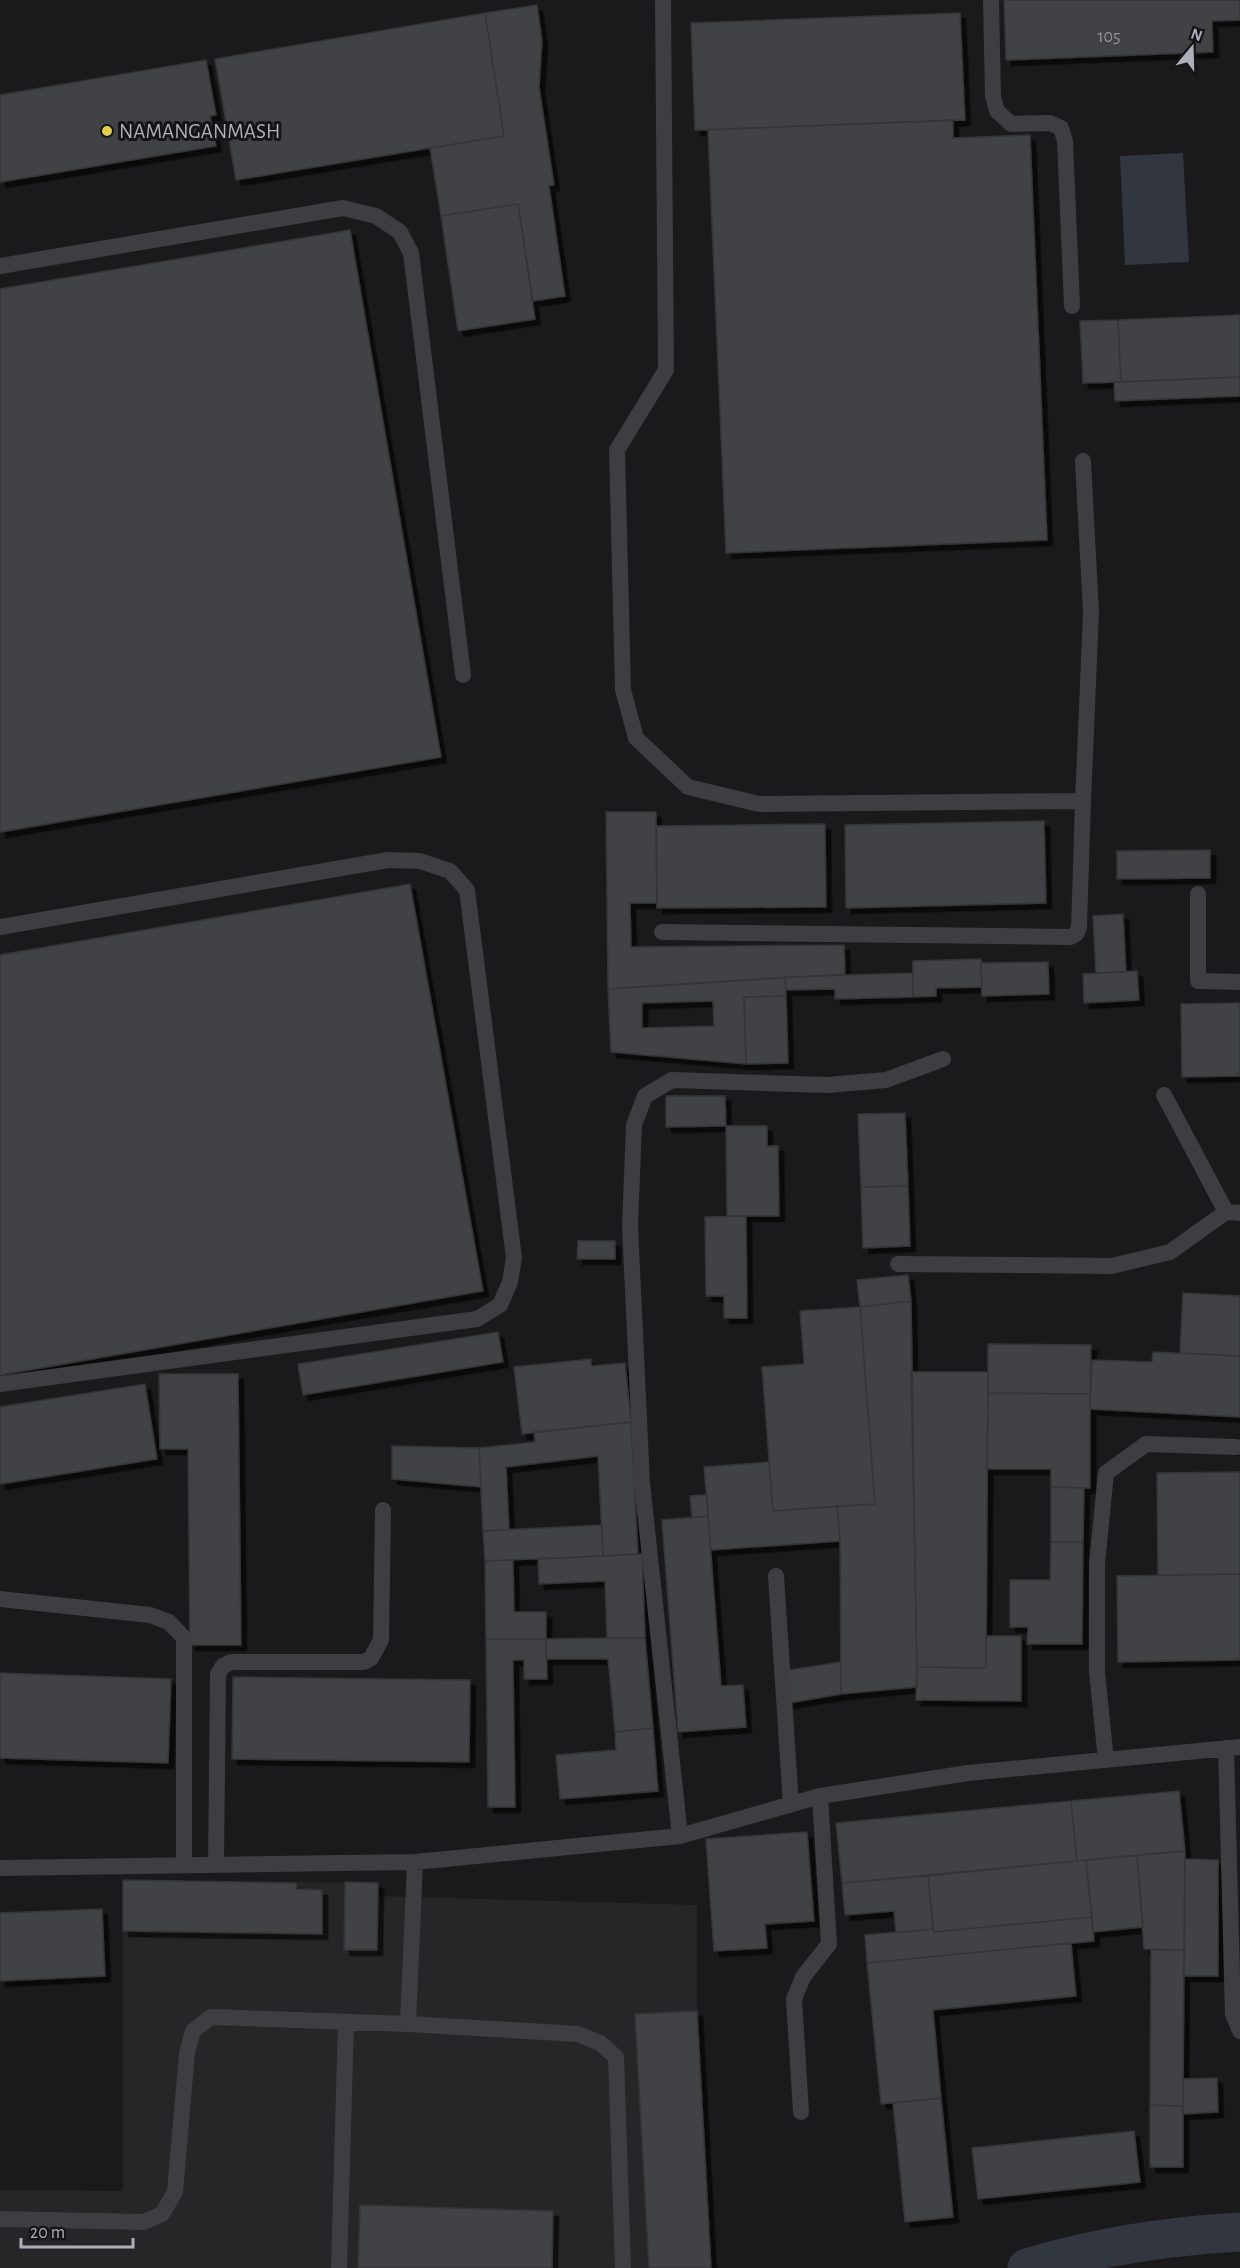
<svg xmlns="http://www.w3.org/2000/svg" width="1240" height="2268" viewBox="0 0 1240 2268" font-family="'Alegreya Sans',sans-serif">
<style>
.built{fill:#262628}
.water{fill:#31363f}
.lines{fill:none;stroke-linecap:round;stroke-linejoin:round}
.canal{stroke:#31363f;stroke-width:39}
.building{fill:#414245;stroke:#353437;stroke-width:1.5;fill-rule:evenodd;filter:url(#shadow)}
.service{stroke:#3d3d42;stroke-width:16}
.poi-dot{fill:#e2cc4b;stroke:#151517;stroke-width:2}
.labels{text-anchor:middle;dominant-baseline:central;stroke-width:6;stroke-linejoin:round;paint-order:stroke}
.number-label{font-size:18px;fill:#92949d}
.poi-label{font-size:21px;fill:#adafba;stroke:#151517;text-anchor:start}
</style>
<defs>
<filter id="shadow"><feDropShadow dx="5.5" dy="5.5" stdDeviation="0" flood-color="#0009"/></filter>
</defs>
<rect width="100%" height="100%" fill="#1a1a1c"/>
<!-- built -->
<path class="built" d="M123,1880l255,3v13l319,9v106l14,257h-711v-78l123,1z"/>
<!-- water -->
<path class="water" d="M1183,153l6,109 -64,3 -5,-109z"/>
<g class="lines">
<!-- canal -->
<path class="canal" d="M1027,2268c69,-21 141,-32 213,-36"/>
</g>
<!-- building -->
<path class="building" d="M1004,0h236v20l-28,1 1,31 -207,8z
M537,5l5,36 -3,46 15,98 -5,1 16,110 -32,5 -15,-97 -77,12 -11,-68 74,-12 -19,-123z
M485,13l19,123 -268,44 -21,-121z
M960,13l5,107 -270,10 -4,-107z
M206,60l10,55 -6,1 6,30 -216,36v-87z
M953,120v18l77,-3 17,405 -321,13 -18,-423z
M518,204l17,115 -77,12 -17,-115z
M350,230l91,527 -441,75v-543z
M1240,315v62l-119,5 -3,-62z
M1118,320l3,62 -38,1 -3,-62z
M1240,377v19l-125,5 -1,-19z
M606,812h50l1,91h-27l1,44 213,-2 1,29 -237,15z
M1044,821l2,82 -200,5 -1,-83z
M825,824l1,83 -169,1 -1,-82z
M1210,850v28l-93,1v-28z
M410,884l73,407 -483,84v-420z
M1123,914l3,58 -30,1 -3,-57z
M981,959l1,28 -46,1v8l-23,1v-36z
M1048,962l1,32 -67,2 -1,-33z
M1137,971l2,29 -55,3 -1,-29z
M913,973v24l-78,2v-10l-49,1 -1,-13z
M785,977l1,19 -42,1 2,67 -135,-12 -3,-63zM713,1001l1,25 -72,2v-25z
M786,996l2,67 -42,1 -2,-67z
M1240,1003v73l-58,1 -1,-73z
M666,1096h59l1,30 -60,1z
M905,1113l3,73 -47,1 -3,-73z
M726,1126h41v20h11l1,70h-52z
M908,1186l2,60 -47,2 -2,-61z
M746,1216l1,102h-23v-22h-18l-1,-79z
M578,1241h37v18h-38z
M908,1275l3,26 -51,6 -3,-27z
M1183,1293l57,3v60l-60,-3z
M911,1301l6,386 -76,7 -1,-153 -3,-35 38,-2 -15,-197z
M860,1307l15,197 -102,7 -11,-144 42,-3 -4,-53z
M498,1332l5,30 -200,33 -5,-31z
M988,1344l103,1 -1,49 -102,-1z
M1153,1352l87,4v61l-150,-8 2,-49 60,2z
M591,1359v7l34,-3 6,59 -109,12 -8,-67z
M911,1372h77l-2,296 -69,-1z
M159,1374h79l3,271h-51l-2,-196h-28z
M145,1384l12,75 -157,25v-77z
M988,1393l102,1v94l-39,-1v-18h-64z
M631,1422l7,132 -35,2 -5,-100 -92,11 3,63 -26,1 -4,-83 56,-6 -1,-10z
M392,1446l87,2 2,39 -89,-8z
M769,1462l4,49 64,-5 3,35 -129,9 -7,-83z
M1240,1472v102l-82,1 -1,-102z
M1051,1487l33,1 -1,54h-32z
M707,1495l1,21 -16,2 -2,-22z
M708,1516l13,170 22,-1 3,42 -68,5 -16,-212z
M602,1525l1,31 -118,5 -2,-30z
M1051,1542h32l-1,102h-55l1,-17h-18v-47h40z
M642,1554l3,84h-38l-2,-57 -66,3 -1,-25z
M513,1560l1,52h32v27h-60l-1,-78z
M1240,1574v86l-122,2 -1,-86z
M986,1636h35v65l-105,-1 1,-33 69,1z
M607,1638h38l8,90 -38,4 -7,-73h-62v-20z
M486,1639h60l1,40h-23v-19h-11l2,147h-27z
M841,1662v32l-52,9 -6,-32z
M0,1673l171,6 -3,84 -168,-5z
M233,1677l237,3 -1,82 -237,-3z
M653,1728l5,63 -98,8 -4,-44 60,-5 -1,-18z
M1179,1791l6,60 -108,10 -6,-60z
M1071,1801l6,60 -235,22 -6,-60z
M807,1832l7,89 -49,3 2,24 -53,3 -8,-112z
M1185,1851l-1,99 -40,-1 -7,-94z
M1137,1855l6,72 -50,5 -7,-72z
M1185,1859l33,1v116h-34z
M1086,1860l6,57 -158,15 -6,-56z
M928,1876l5,53 -37,4 -2,-22 -49,4 -3,-32z
M123,1880l173,3 1,6 25,1v44l-199,-3z
M345,1882l33,1 -1,67h-33z
M102,1909l3,67 -105,5v-68z
M1092,1917l2,24 -227,22 -2,-28 68,-6 1,3z
M1071,1943l5,53 -143,14 8,88 -60,6 -14,-141z
M1151,1950h33l-1,156 -33,-1z
M697,2011l14,257h-62l-14,-254z
M1217,2078l1,34 -35,2v-35z
M941,2098l12,119 -48,5 -12,-119z
M1150,2105l33,1v61h-33z
M1134,2131l6,51 -162,17 -6,-51z
M360,2205l193,6 -1,57h-194z"/>
<g class="lines">
<!-- service -->
<path class="service" d="M663,0l3,370 -49,80 6,240 13,48 52,49 71,17 324,-3 8,-188 -8,-152
M991,0l2,96 4,15 14,13 39,-1 11,5 4,13 7,165
M0,266l343,-58 33,8 24,16 11,21 52,422
M1198,894v87l42,1
M0,927l388,-67 32,1 30,10 17,19 47,368 -4,24 -10,23 -23,14 -477,65
M662,932l409,5 5,-3 3,-7 4,-126
M1164,1095l62,117
M898,1264l214,2 58,-14 56,-40 14,1
M776,1576l15,229
M0,1599l150,16 19,7 15,16v227
M1226,1748l7,266 7,17
M1106,1760l-9,-88v-108l9,-91 40,-29 90,3
M680,1836l-38,-353 -12,-257 4,-101 11,-29 27,-16 155,5 59,-5 57,-21
M415,1862l-7,162 170,10 22,9 16,14 7,211
M216,1865l2,-191 5,-8 8,-4h133l7,-4 10,-18 2,-130
M0,1868l415,-6 265,-26 140,-40 148,-23 272,-26
M801,2112l-7,-113 9,-22 26,-33 -9,-148
M0,2219l144,3 18,-8 13,-22 12,-139 6,-22 18,-14 197,7
M339,2268l7,-246"/>
</g>
<!-- markers -->
<circle class="poi-dot" cx="107" cy="131" r="6"/>
<g class="labels">
<!-- number labels -->
<g class="number-label">
<text x="1109" y="37">105</text>
</g>
<!-- poi labels -->
<g class="poi-label">
<text x="119" y="131">NAMANGANMASH</text>
</g>
</g>
<!-- north arrow -->
<g transform="translate(1192 48) rotate(19)" stroke="#151517" stroke-width="4.5" paint-order="stroke">
<path d="M0-4.5L10 22L0 15L-10 22Z" fill="#adafba"/>
<text y="-9" font-size="16" font-weight="bold" text-anchor="middle" fill="#adafba">N</text>
</g>
<!-- scale -->
<path d="M21 2238v9h112v-9" fill="none" stroke="#adafba" stroke-width="3"/>
<text x="30" y="2238" font-size="18" fill="#adafba" stroke="#151517" stroke-width="4.5" paint-order="stroke">20 m</text>
</svg>
